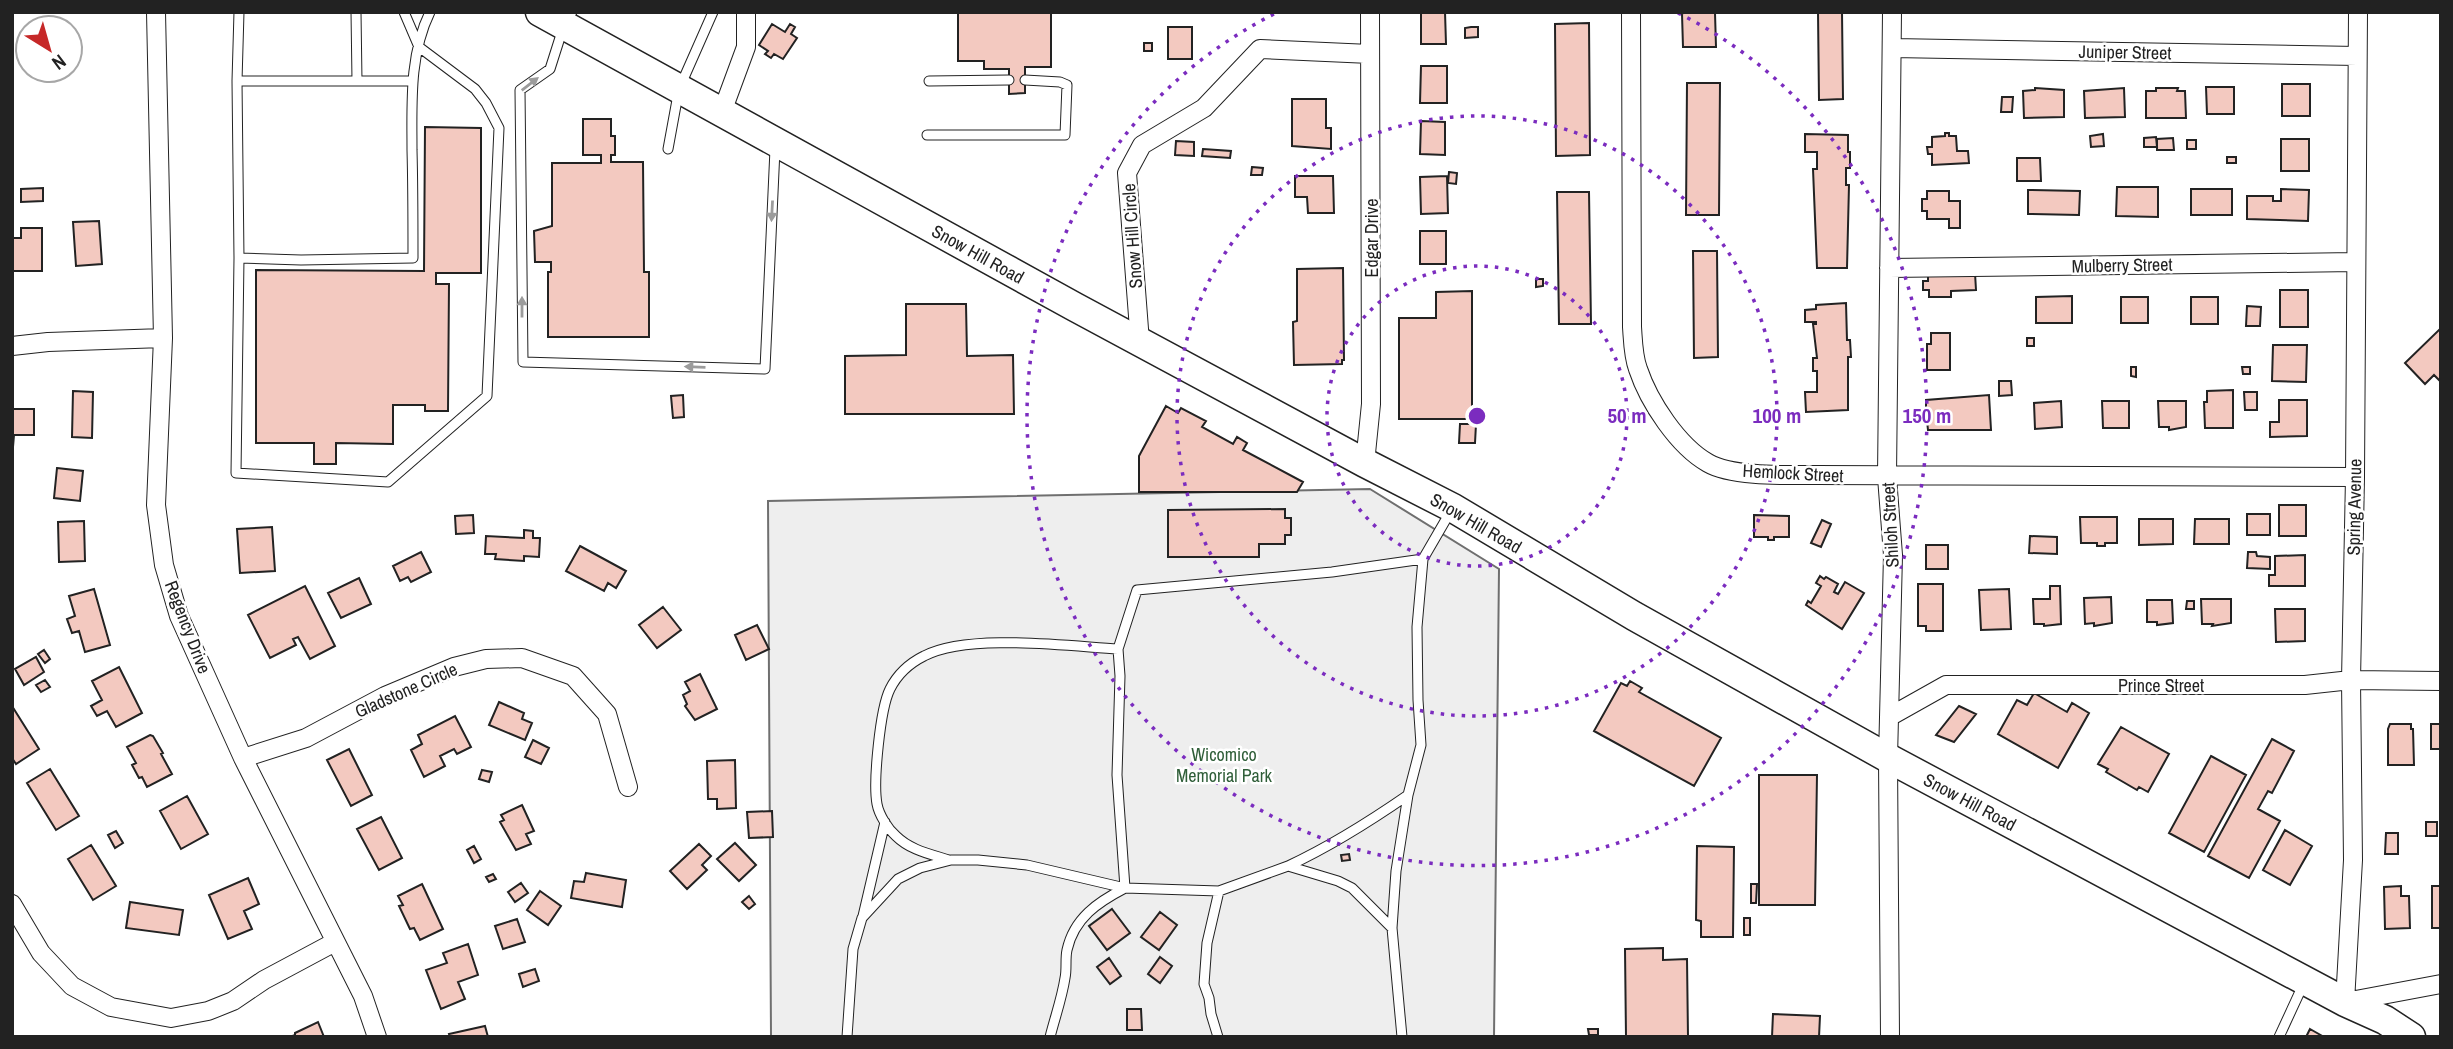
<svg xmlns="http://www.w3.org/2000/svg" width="2453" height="1049" viewBox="0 0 2453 1049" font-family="'Archivo Narrow',sans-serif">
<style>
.green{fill:#eee;stroke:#6f6f6f;stroke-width:2}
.building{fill:#f3c9c0;stroke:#222;stroke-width:2}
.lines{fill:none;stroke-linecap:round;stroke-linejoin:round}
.lane-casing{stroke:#222;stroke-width:11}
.street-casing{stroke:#222;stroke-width:20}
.primary-casing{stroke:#222;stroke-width:31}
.lane{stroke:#fff;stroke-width:9}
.street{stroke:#fff;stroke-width:18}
.primary{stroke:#fff;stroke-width:28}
.oneway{fill:#9c9c9c}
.ring{fill:none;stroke:#7b2cbf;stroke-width:3.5;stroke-dasharray:3.5 7}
.labels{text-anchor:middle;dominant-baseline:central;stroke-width:5;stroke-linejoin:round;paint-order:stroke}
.street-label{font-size:18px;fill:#222;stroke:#fff}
.park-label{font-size:18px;fill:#2f5e38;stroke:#fff}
.centre{fill:#7b2cbf;stroke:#fff;stroke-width:3.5}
.ring-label{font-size:21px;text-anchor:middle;font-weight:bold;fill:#7b2cbf;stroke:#fff;stroke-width:5;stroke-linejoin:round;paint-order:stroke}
</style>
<rect width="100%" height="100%" fill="#fff"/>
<!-- green -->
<path class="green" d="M1370,489l129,80 -5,468h-723l-3,-536z"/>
<!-- building -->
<path class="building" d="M958,12h93v55h-26v26l-16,1v-25h-25v-8h-26z
M1421,12h24l1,32h-25z
M1685,12h32l-2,1 1,34h-33l-1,-33z
M1818,12h24l1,87 -24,1z
M1589,23l1,132 -34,1 -1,-132z
M772,24l13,8 5,-8 5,3 -4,7 6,4 -14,21 -9,-5 -3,4 -6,-4 3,-3 -9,-6z
M1168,27h24v32h-24z
M1471,27h7v10l-13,1v-10z
M1144,43h8v8h-8z
M1421,66h26v37h-27z
M1687,83h33l-1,132h-33z
M2282,84h28v32h-28z
M2206,87h28v27h-27z
M2035,88l29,2v27l-40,1 -1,-27 12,-1z
M2124,88l1,29 -40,1 -1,-27z
M2156,88h22l-1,3h8l1,27h-40v-27h10z
M2002,97h11l-1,15h-11z
M1292,99h34v29h5v21l-39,-3z
M583,119h28v17h4v19h-4v7h32l1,110h5v65h-101v-65h3v-10h-16l-1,-31 18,-5v-63h49v-8h-18z
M1421,121l24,1v33l-25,-1z
M425,127l56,1v145h-45v11h13l-1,127h-23v-6h-32v39l-57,-1v21h-22v-21h-58v-173l168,1z
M1945,133h4v3h7l1,15h11l1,12 -37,2v-11h-4l-1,-7h5v-10l13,-1z
M1805,134l43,1v17h2v16h-4v17h3l-2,83h-30l-4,-99h4v-17h-12z
M2103,134l1,12 -13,1 -1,-11z
M2156,137l1,10h-13v-9z
M2173,138l1,12h-17v-11z
M2281,139h28v32h-28z
M2187,140h9v9h-9z
M1176,141l18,1v14l-19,-1z
M1203,149l28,2 -1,7 -28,-2z
M2227,157h9v6h-9z
M2017,158h23l1,23h-24z
M1252,167l11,1 -1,7h-11z
M1449,172l8,1 -1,11 -8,-1z
M1295,176h38l1,37h-26l-1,-16h-12z
M1447,176l1,37 -27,1 -1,-37z
M2117,187h41v30l-42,-1z
M43,188v13l-22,1v-13z
M2191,189h41v26h-41z
M2281,189l28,1 -1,31 -61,-2v-23h26v5h8z
M2028,190l52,1 -1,24 -51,-1z
M1927,191h22v10h11v27h-11v-9h-22v-8h-5v-12h5z
M1557,192h32l2,132h-32z
M99,221l3,43 -26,2 -3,-44z
M21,228h21v43h-30v-33h9z
M1420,231h26v33h-26z
M1693,251h24l1,106 -24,1z
M1343,268l1,92h-2v4l-48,1 -1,-43 4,-1v-52z
M1928,273h47l1,17 -25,1v6h-22v-7h-6v-9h5z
M1536,279h7v7l-7,1z
M2280,290h28v37h-28z
M1472,291v128h-73v-101h37v-26z
M2072,296v27h-36v-26z
M2121,297h27v26h-27z
M2191,297h27v27h-27z
M1846,303l1,37h3l1,17h-3v53l-42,2 -1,-20h12v-21h-4v-13h4l-4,-34h3v-2h-11v-12l11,-1v-4z
M906,304h60l1,52 46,-1 1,59h-169v-58l61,-1z
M2247,306l14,1 -1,19h-14z
M2441,328v54l-7,-7 -9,9 -20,-21z
M2441,328v54l-7,-7 -9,9 -20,-21z
M1931,333h19v37h-23v-26h4z
M2027,338h7v8h-7z
M2273,345h34l-1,37 -34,-1z
M2131,367h5v10l-5,-1z
M2242,367h8v7h-7z
M1999,381h12l1,14 -13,1z
M2233,390v38h-28l-1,-26h3v-11z
M73,391l20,1 -1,46 -20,-1z
M2244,392h13v18h-12z
M683,395l1,22 -11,1 -2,-22z
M1989,395l2,35h-63l-1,-9h-5l-1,-10 5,-1v-10z
M2279,400h28v36l-37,1v-15h9z
M2061,401l1,26 -27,2 -1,-26z
M2102,401h27v27h-26z
M2158,401h28v26l-17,3v-3h-10z
M1166,406l12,7 3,-5 25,13 -4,6 31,17 4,-7 10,6 -4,7 60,32 -6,10h-158v-36z
M12,409h22v26h-20l-1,12z
M1460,424h16l-1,19h-16z
M57,468l26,3 -3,30 -26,-3z
M2279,505h27v31h-27z
M1285,509v9h6v17h-6v9h-26v13h-91v-47z
M2247,514h23v21h-23z
M473,515l1,18 -18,1 -1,-18z
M1754,515l35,1v21h-15v3h-6v-3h-14z
M2080,517h37v26h-12v3h-8v-3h-16z
M2139,519h34v25l-34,1z
M2195,519h34v25h-35z
M1822,520l9,4 -10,23 -10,-4z
M84,521l1,40 -26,1 -1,-40z
M272,527l3,44 -35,2 -3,-44z
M524,530l9,1v7h7l-1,19 -15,-1v5l-29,-2 1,-5h-11l1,-18 38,2z
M2030,536l27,1v17l-28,-1z
M1926,545h22v24h-22z
M580,546l46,25 -10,17 -8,-5 -4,8 -38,-20z
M421,552l10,20 -20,10 -3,-5 -8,4 -7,-15z
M2248,552h8l1,4 13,1v12l-23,-1z
M2305,555v31h-36v-11h6v-19z
M1820,576l4,3 2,-2 12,7 -4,8 4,2 7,-12 19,11 -22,36 -36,-24 2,-4 3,2 10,-17 -5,-3z
M359,578l12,26 -30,14 -13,-25z
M1918,584h25v47h-17v-5h-8z
M305,586l30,60 -25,13 -12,-22 -5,2 3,6 -26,13 -22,-43z
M2050,586h10l1,38 -17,2v-2h-10l-1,-25h17z
M94,589l16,56 -25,7 -6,-21 -7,2 -5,-14 8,-3 -6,-20z
M2009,589l2,40 -30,1 -2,-40z
M2111,597l1,26 -18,3v-3l-9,1 -1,-26z
M2201,599h30v24l-19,3 1,-2h-11z
M2147,600h25l1,23 -16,2v-3h-10z
M2187,601h7v8h-8z
M663,607l18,23 -24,18 -18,-23z
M2275,609h30v32l-29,1z
M757,625l12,24 -23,11 -11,-25z
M44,650l6,9 -5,4 -7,-9z
M36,657l8,15 -20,13 -9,-16z
M119,667l23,46 -26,14 -9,-16 -10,5 -6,-10 11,-6 -10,-19z
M700,674l17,35 -22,11 -10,-14 2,-2 -4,-9 7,-4 -5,-9z
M45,680l5,7 -9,5 -5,-7z
M1630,681l12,7 -3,4 82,46 -27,48 -100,-55 27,-48 6,3z
M2034,693l33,19 5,-9 17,10 -31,55 -60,-34 19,-34 10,5z
M499,702l25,11 -2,6 10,4 -7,17 -36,-15z
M12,706l27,43 -23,15 -4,-6z
M1959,706l17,8 -22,28 -18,-7z
M455,716l16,31 -14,7 -3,-5 -14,7 5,10 -21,11 -13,-27 11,-6 -4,-9z
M2390,724h21v5h2l1,36h-26v-36z
M2431,724h10v25h-10z
M2121,727l48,27 -21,38 -9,-5 -2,3 -31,-18 2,-3 -10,-5z
M150,735l3,1 10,17 -2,1 11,20 -25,13 -5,-10 -3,1 -7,-13 4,-2 -9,-16z
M2272,739l22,12 -22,42 -4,-2 -10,18 22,12 -31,57 -41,-22z
M533,740l16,8 -8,16 -16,-7z
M349,749l23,46 -21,11 -24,-46z
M2211,756l35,19 -42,77 -35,-19z
M735,760l1,48 -19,1v-10h-9l-1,-38z
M50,769l29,47 -23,14 -29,-47z
M482,770l10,2 -3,10 -10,-3z
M1759,775h58l-2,130h-56z
M187,796l21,38 -27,15 -21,-38z
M522,805l12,26 -8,3 5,10 -15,6 -16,-28 4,-2 -3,-5z
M772,811l1,26 -24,1 -2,-26z
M381,817l21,41 -23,12 -22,-41z
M2426,822h11v14h-11z
M2285,830l27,16 -22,39 -27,-15z
M116,831l7,12 -8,5 -7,-13z
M2386,833h12v21h-13z
M735,843l21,22 -17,16 -22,-22z
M699,844l12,12 -9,9 5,5 -20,19 -17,-18z
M91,845l25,41 -23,14 -25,-41z
M474,846l7,13 -7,4 -7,-13z
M1697,846l37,1 -1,90h-32v-16l-5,-1z
M1349,854l1,6 -8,1 -1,-6z
M586,873l40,7 -4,27 -51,-9 3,-17 10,1z
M493,874l3,5 -7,3 -3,-5z
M248,878l11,26 -15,7 8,18 -24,10 -19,-44z
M521,883l7,10 -13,9 -7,-10z
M422,884l21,45 -23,11 -6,-12 -4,1 -11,-23 4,-1 -5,-9z
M1751,884h6l-1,19h-5z
M2401,886v10h8l1,32 -25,1 -1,-42z
M2432,886h9v42h-9z
M540,891l21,15 -13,19 -21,-15z
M749,896l6,8 -6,5 -7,-7z
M130,902l53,8 -4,25 -53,-7z
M1112,909l18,24 -23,17 -18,-24z
M1160,912l17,13 -18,25 -18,-13z
M1744,918h6v17h-6z
M517,919l8,23 -22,7 -8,-23z
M468,944l10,31 -20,7 7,17 -24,10 -15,-39 21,-7 -4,-10z
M1663,948v12l24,-1 1,78h-62l-1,-88z
M1160,957l12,9 -12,17 -12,-9z
M1109,958l12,18 -11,8 -13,-17z
M535,969l4,12 -16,6 -4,-13z
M1127,1009h14l1,21h-15z
M1773,1014l47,2 -1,21h-47z
M318,1022l6,15h-34l5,-2v-2z
M485,1026l3,11h-38l-1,-3z
M1588,1029h10v6h-9z
M2310,1029l14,8h-18z"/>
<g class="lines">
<!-- lane casing -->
<g class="lane-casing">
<path id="lane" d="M356,12l1,69
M404,12l15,35 56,42 11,14 13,25 -12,268 -99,86 -152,-9 3,-215 62,2 112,-2c0,-36 0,-72 -1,-108 0,-46 -3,-95 18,-138
M572,12l-8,13 -14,44 -30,21 3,272 242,7 10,-220
M237,81l2,-69
M929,81l80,-1
M927,135h138l2,-50 -7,-3 -35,-2
M668,149l11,-60 34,-77
M239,258l-2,-177h175
M949,860c-19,-6 -39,-10 -53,-24 -8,-7 -17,-21 -19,-32 -4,-22 3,-95 13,-115 7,-14 20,-26 34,-33 43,-23 143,-10 194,-7
M1288,866c43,-20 81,-44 120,-71
M863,916l22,-94
M1392,928l4,-57 12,-76 13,-50 -3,-45 -1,-73 6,-68 29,-50
M847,1037l6,-88 9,-31 36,-39 22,-11 31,-8h27l49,5 98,23 94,3
M1050,1037c5,-20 12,-39 15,-59 2,-9 0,-19 2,-28 7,-32 31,-48 58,-62l-8,-113 3,-99 -2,-27 19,-59 195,-18 91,-13
M1218,1037l-7,-23 -2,-16 -5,-14 3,-41 12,-52 69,-25 50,15 14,7 40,40 10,109
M2279,1037l24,-52"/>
</g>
<!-- street casing -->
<g class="street-casing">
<path id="street" d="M156,12l7,326 -7,167 8,60 15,51 64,142 120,238 14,41
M1631,12l1,315c1,13 1,29 6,42 11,33 40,77 70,94 24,14 79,12 107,12l540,2
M2358,12l-3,465 -4,203 2,180 -8,142 96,-18
M1893,48l464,8
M722,112l24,-65v-35
M1889,268l466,-6
M1140,342l-13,-169 15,-28 62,-37 56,-59 110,5
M12,346l36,-4 115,-4
M1365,463l6,-59 -1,-392
M1889,717l57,-32h359l46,-5 90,1
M243,758l63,-20 79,-42 69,-29 32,-8 36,-1 51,18 34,38 21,73
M12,904l29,49 31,33 39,21 60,11 37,-7 25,-10 31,-21 71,-38
M1890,1037l-2,-279 5,-203 -6,-78 5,-465"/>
</g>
<!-- primary casing -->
<g class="primary-casing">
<path id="primary" d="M540,12l535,295 290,156 88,45 181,108 254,142 457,244 40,18 26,17"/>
</g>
<!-- lane -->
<use href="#lane" class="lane"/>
<!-- street -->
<use href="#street" class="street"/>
<!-- primary -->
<use href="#primary" class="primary"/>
</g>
<!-- one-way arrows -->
<defs><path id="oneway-solid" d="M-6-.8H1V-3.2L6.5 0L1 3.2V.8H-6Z" transform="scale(1.75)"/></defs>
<g class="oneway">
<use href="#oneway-solid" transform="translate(530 84) rotate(-38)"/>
<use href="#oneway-solid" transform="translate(772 211) rotate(93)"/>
<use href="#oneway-solid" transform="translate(522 307) rotate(-90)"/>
<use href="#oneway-solid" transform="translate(695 367) rotate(-178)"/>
</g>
<!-- distance rings -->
<g class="ring">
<circle cx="1477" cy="416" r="150"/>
<circle cx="1477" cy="416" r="300"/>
<path d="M1678 13A450 450 0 1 1 1276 13"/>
</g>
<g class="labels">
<!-- street labels -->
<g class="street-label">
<text transform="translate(2125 52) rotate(1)">Juniper Street</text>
<text transform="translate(1132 236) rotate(-94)">Snow Hill Circle</text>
<text transform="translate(1371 238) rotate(-90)">Edgar Drive</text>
<text transform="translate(978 254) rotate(29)">Snow Hill Road</text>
<text transform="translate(2122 265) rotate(-1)">Mulberry Street</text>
<text transform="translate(1793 473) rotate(3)">Hemlock Street</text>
<text transform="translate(2354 507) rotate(-89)">Spring Avenue</text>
<text transform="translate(1476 523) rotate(30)">Snow Hill Road</text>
<text transform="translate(1890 525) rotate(-93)">Shiloh Street</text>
<text transform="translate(188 627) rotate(69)">Regency Drive</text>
<text x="2161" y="685">Prince Street</text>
<text transform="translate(406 690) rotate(-24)">Gladstone Circle</text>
<text transform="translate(1970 802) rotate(28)">Snow Hill Road</text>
</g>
<!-- park labels -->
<g class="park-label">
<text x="1224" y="754">Wicomico<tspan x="1224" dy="21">Memorial Park</tspan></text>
</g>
</g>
<circle cx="1477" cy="416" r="10" class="centre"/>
<g class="ring-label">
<text x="1627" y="423">50 m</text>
<text x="1777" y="423">100 m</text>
<text x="1927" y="423">150 m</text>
</g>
<!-- border -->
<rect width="2453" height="1049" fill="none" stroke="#222222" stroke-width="28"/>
<!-- north arrow -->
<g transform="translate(49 49) rotate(143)"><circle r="33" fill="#ffffff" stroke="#a7a7a7" stroke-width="2"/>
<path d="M0-5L12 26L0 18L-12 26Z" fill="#c62828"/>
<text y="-10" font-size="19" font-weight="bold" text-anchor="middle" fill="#222222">N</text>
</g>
</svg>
